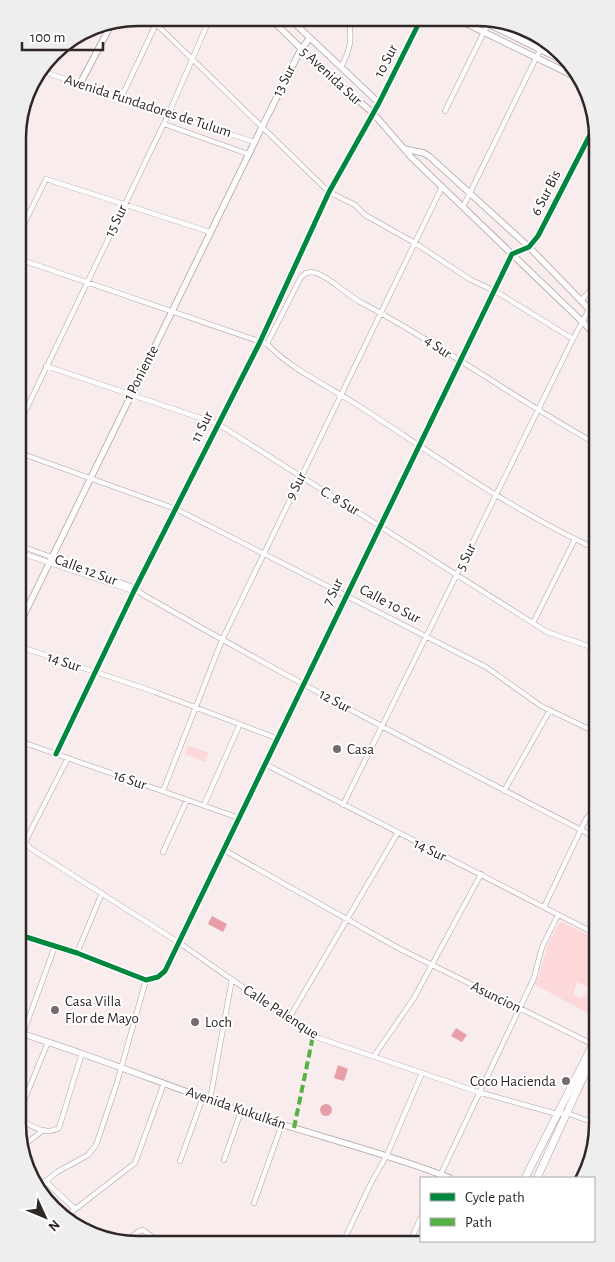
<svg xmlns="http://www.w3.org/2000/svg" width="615" height="1262" viewBox="0 0 615 1262" font-family="'Alegreya Sans',sans-serif">
<style>
.green{fill:#fcd8da}
.water{fill:#e89ea7}
.lines{fill:none;stroke-linecap:round;stroke-linejoin:round}
.minor-casing{stroke:#aba1a2;stroke-width:5.5}
.tertiary-casing{stroke:#aba1a2;stroke-width:7}
.primary-casing{stroke:#aba1a2;stroke-width:8}
.minor{stroke:#fefcfc;stroke-width:4.5}
.tertiary{stroke:#fefcfc;stroke-width:5.5}
.primary{stroke:#fefcfc;stroke-width:7}
.quiet{stroke:#56b245;stroke-width:4;stroke-dasharray:8 4;stroke-linecap:butt}
.cycleway-casing{stroke:#fff;stroke-width:8}
.cycleway{stroke:#00873e;stroke-width:5}
.poi-dot{fill:#766b6c;stroke:#fff;stroke-width:2}
.labels{text-anchor:middle;dominant-baseline:central;stroke-width:4;stroke-linejoin:round;paint-order:stroke}
.street-label{font-size:15px;fill:#302626;stroke:#fff}
.poi-label{font-size:15px;fill:#302626;stroke:#fff;text-anchor:start}
.rim{fill:none;stroke:#302626;stroke-width:2.5}
</style>
<rect width="100%" height="100%" fill="#f9eced"/>
<!-- green -->
<path class="green" d="M188,745l21,8 -4,9 -20,-8z
M562,922l34,17v53l-19,-10 -4,12 8,5 6,-7 8,4 -2,3 3,6 -5,10 -57,-31 5,-9 9,-31 11,-21z"/>
<!-- water -->
<path class="water" d="M212,916l15,8 -4,8 -15,-8z
M456,1028l11,7 -5,7 -11,-6z
M338,1065l10,4 -4,12 -10,-3z
M320 1110a6 6 0 1 1 12 0a6 6 0 1 1-12 0Z"/>
<g class="lines">
<!-- minor casing -->
<g class="minor-casing">
<path id="minor" d="M150,18l179,174 26,13 10,10 50,28 56,37 24,11 78,48
M341,67c9,-16 12,-30 7,-48
M41,71l213,71
M46,72l10,-21
M122,96l34,-72
M445,111l43,-87
M164,124l84,30
M463,207l73,-149 4,-8 8,-6
M19,234l27,-55 164,53
M19,259l248,85c26,27 61,42 92,62 76,49 152,104 235,142
M581,301l11,-13
M267,344l34,-67 5,-4c4,-1 7,-1 11,0 16,7 30,22 45,30 80,42 152,95 231,139
M46,366l172,58 329,208 47,16
M20,422l149,-309 41,-95
M20,453l156,56 310,158 55,39 54,26
M21,546l115,42 6,6c149,86 301,165 453,243
M21,553l115,39
M533,623l42,-84
M21,647l134,45 121,46
M22,742l217,76
M56,754l78,-163 126,-249 69,-150 50,-89 42,-84
M68,758l-41,80 -1,5 4,5 148,94 135,94 165,56 79,22 10,-1 30,11
M265,764l331,170
M163,791l59,-151 220,-453
M504,791l46,-81
M204,805l35,-79
M343,805l230,-466 19,-35
M224,850l176,99 192,95
M163,852l24,-52
M544,907l42,-88 9,-12
M23,936l54,17 69,27 12,-3 7,-6 347,-717 17,-7 9,-11 53,-103
M77,953l25,-60
M288,1020l109,-186
M23,1034l32,-88
M374,1056l40,-58 67,-124
M210,1100l22,-121
M24,1101l24,-59
M24,1122c11,6 23,13 35,6l23,-75
M24,1145l18,-14
M224,1160l17,-49
M180,1161l23,-64
M439,1178l95,-200 8,-31 16,-32
M45,1181l30,28
M40,1186l17,-14 31,-17 8,-10 20,-59 30,-106
M254,1203l28,-79
M65,1217l70,-54 29,-80
M344,1240l27,-57 16,-28 35,-82
M411,1240l10,-23
M124,1243l15,-12 4,-1 17,13"/>
</g>
<!-- tertiary casing -->
<g class="tertiary-casing">
<path id="tertiary" d="M270,18l60,59 42,35 40,46 181,174
M289,18l90,85
M459,20l117,57
M480,20l86,42
M80,84l32,-61
M405,149l19,4 6,4 99,90 63,65
M21,621l241,-494 39,-78 9,-11
M23,1034c74,23 145,52 218,77 69,24 141,40 209,67"/>
</g>
<!-- primary casing -->
<g class="primary-casing">
<path id="primary" d="M525,1178l72,-142
M537,1178l60,-131"/>
</g>
<!-- minor -->
<use href="#minor" class="minor"/>
<!-- tertiary -->
<use href="#tertiary" class="tertiary"/>
<!-- primary -->
<use href="#primary" class="primary"/>
<!-- quiet -->
<path class="quiet" d="M294,1128l19,-92"/>
<!-- cycleway casing -->
<g class="cycleway-casing">
<path id="cycleway" d="M56,754l78,-163 126,-249 69,-150 50,-89 42,-84
M23,936l54,17 69,27 12,-3 7,-6 347,-717 17,-7 9,-11 53,-103"/>
</g>
<!-- cycleway -->
<use href="#cycleway" class="cycleway"/>
</g>
<!-- markers -->
<g class="poi-dot">
<circle cx="337" cy="749" r="5"/>
<circle cx="55" cy="1010" r="5"/>
<circle cx="195" cy="1022" r="5"/>
<circle cx="566" cy="1081" r="5"/>
</g>
<g class="labels">
<!-- street labels -->
<g class="street-label">
<text transform="translate(386 61) rotate(-63)">10 Sur</text>
<text transform="translate(331 76) rotate(43)">5 Avenida Sur</text>
<text transform="translate(284 81) rotate(-63)">13 Sur</text>
<text transform="translate(148 106) rotate(18)">Avenida Fundadores de Tulum</text>
<text transform="translate(546 193) rotate(-63)">6 Sur Bis</text>
<text transform="translate(116 221) rotate(-64)">15 Sur</text>
<text transform="translate(438 347) rotate(34)">4 Sur</text>
<text transform="translate(141 373) rotate(-63)">1 Poniente</text>
<text transform="translate(202 427) rotate(-64)">11 Sur</text>
<text transform="translate(296 486) rotate(-63)">9 Sur</text>
<text transform="translate(340 501) rotate(31)">C. 8 Sur</text>
<text transform="translate(466 557) rotate(-64)">5 Sur</text>
<text transform="translate(86 570) rotate(20)">Calle 12 Sur</text>
<text transform="translate(333 592) rotate(-64)">7 Sur</text>
<text transform="translate(390 604) rotate(28)">Calle 10 Sur</text>
<text transform="translate(64 662) rotate(19)">14 Sur</text>
<text transform="translate(335 701) rotate(28)">12 Sur</text>
<text transform="translate(130 780) rotate(19)">16 Sur</text>
<text transform="translate(430 850) rotate(26)">14 Sur</text>
<text transform="translate(496 997) rotate(26)">Asuncion</text>
<text transform="translate(281 1012) rotate(33)">Calle Palenque</text>
<text transform="translate(236 1108) rotate(19)">Avenida Kukulkán</text>
</g>
<!-- poi labels -->
<g class="poi-label">
<text x="347" y="749">Casa</text>
<text x="65" y="1001">Casa Villa<tspan x="65" dy="17">Flor de Mayo</tspan></text>
<text x="205" y="1022">Loch</text>
<text x="556" y="1081" text-anchor="end">Coco Hacienda</text>
</g>
</g>
<!-- crop -->
<path d="M0 0H615V1262H0ZM138 26H477A112 112 0 0 1 589 138V1124A112 112 0 0 1 477 1236H138A112 112 0 0 1 26 1124V138A112 112 0 0 1 138 26Z" fill="#eee" fill-rule="evenodd"/>
<path class="rim" d="M138 26H477A112 112 0 0 1 589 138V1124A112 112 0 0 1 477 1236H138A112 112 0 0 1 26 1124V138A112 112 0 0 1 138 26Z"/>
<!-- legend -->
<rect x="420" y="1177" width="175" height="65" fill="#ffffff" stroke="#aca8a8"/>
<rect x="430" y="1193" width="25" height="8" fill="#00873e" stroke="#aca8a8"/>
<text x="465" y="1202" font-size="15" fill="#302626">Cycle path</text>
<rect x="430" y="1218" width="25" height="8" fill="#56b245" stroke="#aca8a8"/>
<text x="465" y="1227" font-size="15" fill="#302626">Path</text>
<!-- north arrow -->
<g transform="translate(45 1217) rotate(134)" stroke="#ffffff" stroke-width="4" paint-order="stroke">
<path d="M0-4L9 19L0 12L-9 19Z" fill="#302626"/>
<text y="-8" font-size="14" font-weight="bold" text-anchor="middle" fill="#302626">N</text>
</g>
<!-- scale -->
<path d="M22 42v8h81v-8" fill="none" stroke="#302626" stroke-width="2.5"/>
<text x="30" y="42" font-size="15" fill="#302626" stroke="#ffffff" stroke-width="4" paint-order="stroke">100 m</text>
</svg>
